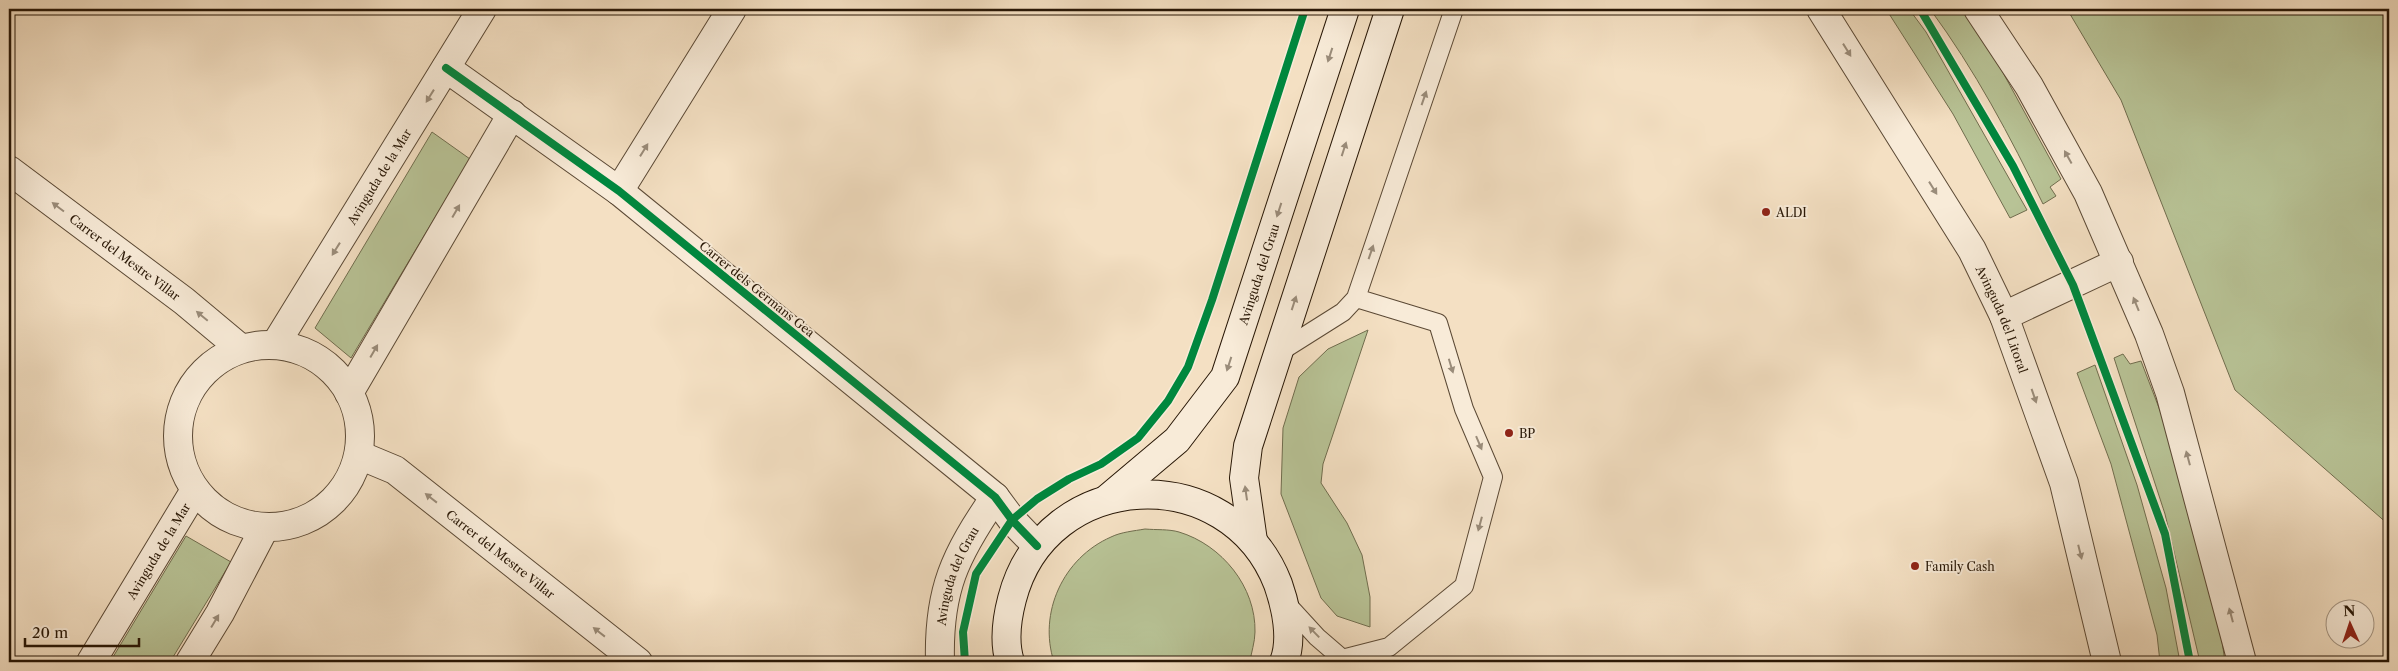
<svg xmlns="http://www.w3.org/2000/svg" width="2398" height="671" viewBox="0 0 2398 671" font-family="'Libre Caslon Text',serif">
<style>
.green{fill:#b8c396;stroke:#706d4e}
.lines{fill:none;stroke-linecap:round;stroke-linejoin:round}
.service-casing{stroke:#5b4935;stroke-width:20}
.minor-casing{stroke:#5b4935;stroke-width:30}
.secondary-casing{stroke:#281706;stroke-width:30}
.service{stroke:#f8ebd8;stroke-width:18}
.minor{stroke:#f8ebd8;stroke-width:28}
.secondary{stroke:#f8ebd8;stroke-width:28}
.cycleway-casing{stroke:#f8ebd8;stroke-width:11}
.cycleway{stroke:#00873e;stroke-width:8}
.oneway{fill:#9a8c7a}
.poi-dot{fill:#8f2418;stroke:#f8ebd8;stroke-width:2}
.labels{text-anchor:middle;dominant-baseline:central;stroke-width:4;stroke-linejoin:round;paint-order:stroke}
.street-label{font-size:12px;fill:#281706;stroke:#f8ebd8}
.poi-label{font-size:12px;fill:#281706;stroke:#f8ebd8;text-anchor:start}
</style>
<rect width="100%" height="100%" fill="#f4e0c3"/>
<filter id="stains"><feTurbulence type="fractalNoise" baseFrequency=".004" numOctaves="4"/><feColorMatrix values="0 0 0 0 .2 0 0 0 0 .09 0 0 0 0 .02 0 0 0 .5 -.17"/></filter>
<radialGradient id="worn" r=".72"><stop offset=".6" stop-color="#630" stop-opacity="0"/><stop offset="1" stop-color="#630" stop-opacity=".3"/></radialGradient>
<!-- green -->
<path class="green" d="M1886,9h23l17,23 101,178 -17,8 -57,-104z
M1930,9h34l37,60 60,110 -11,8 6,9 -13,8c-33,-68 -68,-134 -113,-195z
M2067,9h322v516l-154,-135 -114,-290z
M432,132l38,27 -119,199 -36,-30z
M1368,330l-45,134 -2,19 26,40 15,32 8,42v30l-33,-11 -16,-18 -40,-104 2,-66 16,-51 29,-28z
M2123,354l7,10 11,-3 38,99 42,174 4,28h-25l-35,-148 -51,-156z
M2095,365l42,120 29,103 14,74h-20l-3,-27 -46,-171 -34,-91z
M1145,529c11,1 24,0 34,3 43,13 77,55 76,100 0,10 -4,21 -5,30h-196c-16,-49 9,-104 57,-125 10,-5 23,-6 34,-8z
M186,536l45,26 -61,100h-60z"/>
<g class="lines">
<!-- service casing -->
<g class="service-casing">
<path id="service" d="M1278,353l65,-41 13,-14 98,-289
M1284,601l33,36 29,25
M1342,659l47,-12 75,-61 29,-109 -29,-68 -26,-86 -82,-25"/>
</g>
<!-- minor casing -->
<g class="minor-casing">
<g id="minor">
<path id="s1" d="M1821,9l151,241 32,66 60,167 43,179"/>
<path d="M1978,9l51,77 59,107 61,141 21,59 72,269"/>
<path d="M446,68l173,123 376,306 17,23 25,26"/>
<path id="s2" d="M9,170l175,131 55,46"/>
<path d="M619,191l113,-182"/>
<path d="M2004,316l115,-54"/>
<path id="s3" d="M275,345l207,-336"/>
<circle cx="269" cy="436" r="91"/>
<path d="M349,393l163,-279"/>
<path id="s4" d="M359,455l36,15 243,192"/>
<path id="s5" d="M91,662l104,-172"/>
<path d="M190,662l30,-49 45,-86"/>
<path id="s6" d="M940,662c-2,-72 15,-107 55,-165"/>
</g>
</g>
<!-- secondary casing -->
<g class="secondary-casing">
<g id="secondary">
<path id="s7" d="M1107,499l70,-59 48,-63 120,-368"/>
<path d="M1253,541l-9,-63 4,-32 142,-437"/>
<path d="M1010,662c-6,-19 -3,-44 2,-63 34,-132 217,-141 266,-15 8,23 15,55 6,78"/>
</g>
</g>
<!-- service -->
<use href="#service" class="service"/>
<!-- minor -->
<use href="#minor" class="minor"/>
<!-- secondary -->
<use href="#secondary" class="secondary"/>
<!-- cycleway casing -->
<g class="cycleway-casing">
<path id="cycleway" d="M1920,9l93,157 60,119 92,249 25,128
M446,68l173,123 376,306 17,23 25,26
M965,662l-2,-30 13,-58 36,-54 25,-21 32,-20 32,-15 37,-26 30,-37 20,-34 24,-67 93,-291"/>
</g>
<!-- cycleway -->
<use href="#cycleway" class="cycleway"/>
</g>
<!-- one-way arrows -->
<defs><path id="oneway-solid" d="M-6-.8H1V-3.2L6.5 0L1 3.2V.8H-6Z" transform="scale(1.25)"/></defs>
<g class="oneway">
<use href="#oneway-solid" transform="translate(1847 50) rotate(58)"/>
<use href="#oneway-solid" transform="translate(1330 55) rotate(108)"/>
<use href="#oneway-solid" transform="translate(430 96) rotate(122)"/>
<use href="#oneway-solid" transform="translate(1424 98) rotate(-71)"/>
<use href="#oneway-solid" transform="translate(1344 149) rotate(-72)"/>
<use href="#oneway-solid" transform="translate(644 150) rotate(-58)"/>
<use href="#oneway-solid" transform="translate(2068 157) rotate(-119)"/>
<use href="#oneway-solid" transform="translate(1933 188) rotate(58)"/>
<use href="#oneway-solid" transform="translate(58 207) rotate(-143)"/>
<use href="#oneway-solid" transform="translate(1279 210) rotate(108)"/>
<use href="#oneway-solid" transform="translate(456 211) rotate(-60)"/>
<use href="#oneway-solid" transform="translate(336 249) rotate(122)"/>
<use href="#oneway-solid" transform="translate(1371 252) rotate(-71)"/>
<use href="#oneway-solid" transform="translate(1294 303) rotate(-72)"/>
<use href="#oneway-solid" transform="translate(2136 304) rotate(-112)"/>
<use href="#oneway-solid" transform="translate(202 316) rotate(-140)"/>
<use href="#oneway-solid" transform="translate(374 351) rotate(-60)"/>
<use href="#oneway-solid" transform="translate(1229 364) rotate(108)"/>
<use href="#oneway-solid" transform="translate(1451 366) rotate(73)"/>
<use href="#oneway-solid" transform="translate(2034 396) rotate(71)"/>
<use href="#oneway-solid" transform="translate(1479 443) rotate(67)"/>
<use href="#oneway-solid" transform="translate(2188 458) rotate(-105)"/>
<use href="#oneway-solid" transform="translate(1246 493) rotate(-98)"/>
<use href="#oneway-solid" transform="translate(431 498) rotate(-142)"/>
<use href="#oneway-solid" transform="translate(1480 524) rotate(105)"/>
<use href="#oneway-solid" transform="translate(2080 552) rotate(76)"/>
<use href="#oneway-solid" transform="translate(2231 615) rotate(-105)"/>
<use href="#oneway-solid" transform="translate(215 621) rotate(-59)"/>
<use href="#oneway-solid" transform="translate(599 632) rotate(-142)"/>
<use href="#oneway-solid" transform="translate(1314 632) rotate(-134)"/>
</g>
<!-- markers -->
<g class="poi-dot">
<circle cx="1766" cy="212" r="5"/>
<circle cx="1509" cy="433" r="5"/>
<circle cx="1915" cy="566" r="5"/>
</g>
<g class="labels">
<!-- street labels -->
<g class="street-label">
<text stroke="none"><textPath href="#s3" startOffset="198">Avinguda de la Mar</textPath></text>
<text stroke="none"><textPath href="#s2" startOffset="145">Carrer del Mestre Villar</textPath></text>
<text stroke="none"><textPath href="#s7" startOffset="279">Avinguda del Grau</textPath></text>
<text transform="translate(757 289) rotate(39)">Carrer dels Germans Gea</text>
<text stroke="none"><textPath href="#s1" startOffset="360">Avinguda del Litoral</textPath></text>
<text stroke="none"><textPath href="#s5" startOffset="130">Avinguda de la Mar</textPath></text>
<text stroke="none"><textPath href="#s4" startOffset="174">Carrer del Mestre Villar</textPath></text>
<text stroke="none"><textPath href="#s6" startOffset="89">Avinguda del Grau</textPath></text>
</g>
<!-- poi labels -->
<g class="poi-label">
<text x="1776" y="212">ALDI</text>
<text x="1519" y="433">BP</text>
<text x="1925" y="566">Family Cash</text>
</g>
</g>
<!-- margin -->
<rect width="2398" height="671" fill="none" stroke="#f4e0c3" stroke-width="30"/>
<rect x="10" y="10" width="2378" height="651" fill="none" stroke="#281706" stroke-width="2.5"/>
<rect x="15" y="15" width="2368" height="641" fill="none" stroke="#281706"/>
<!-- north arrow -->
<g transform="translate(2350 624) rotate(357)"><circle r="24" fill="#f8ebd8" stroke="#a59684"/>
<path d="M0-4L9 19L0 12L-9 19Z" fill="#8f2418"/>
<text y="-8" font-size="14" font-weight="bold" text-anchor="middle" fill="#281706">N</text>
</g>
<!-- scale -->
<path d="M25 638v8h114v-8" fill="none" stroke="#281706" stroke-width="2.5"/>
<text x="32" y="638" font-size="15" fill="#281706" stroke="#f8ebd8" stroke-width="4" paint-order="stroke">20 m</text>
<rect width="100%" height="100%" filter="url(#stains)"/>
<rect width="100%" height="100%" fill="url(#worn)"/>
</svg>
